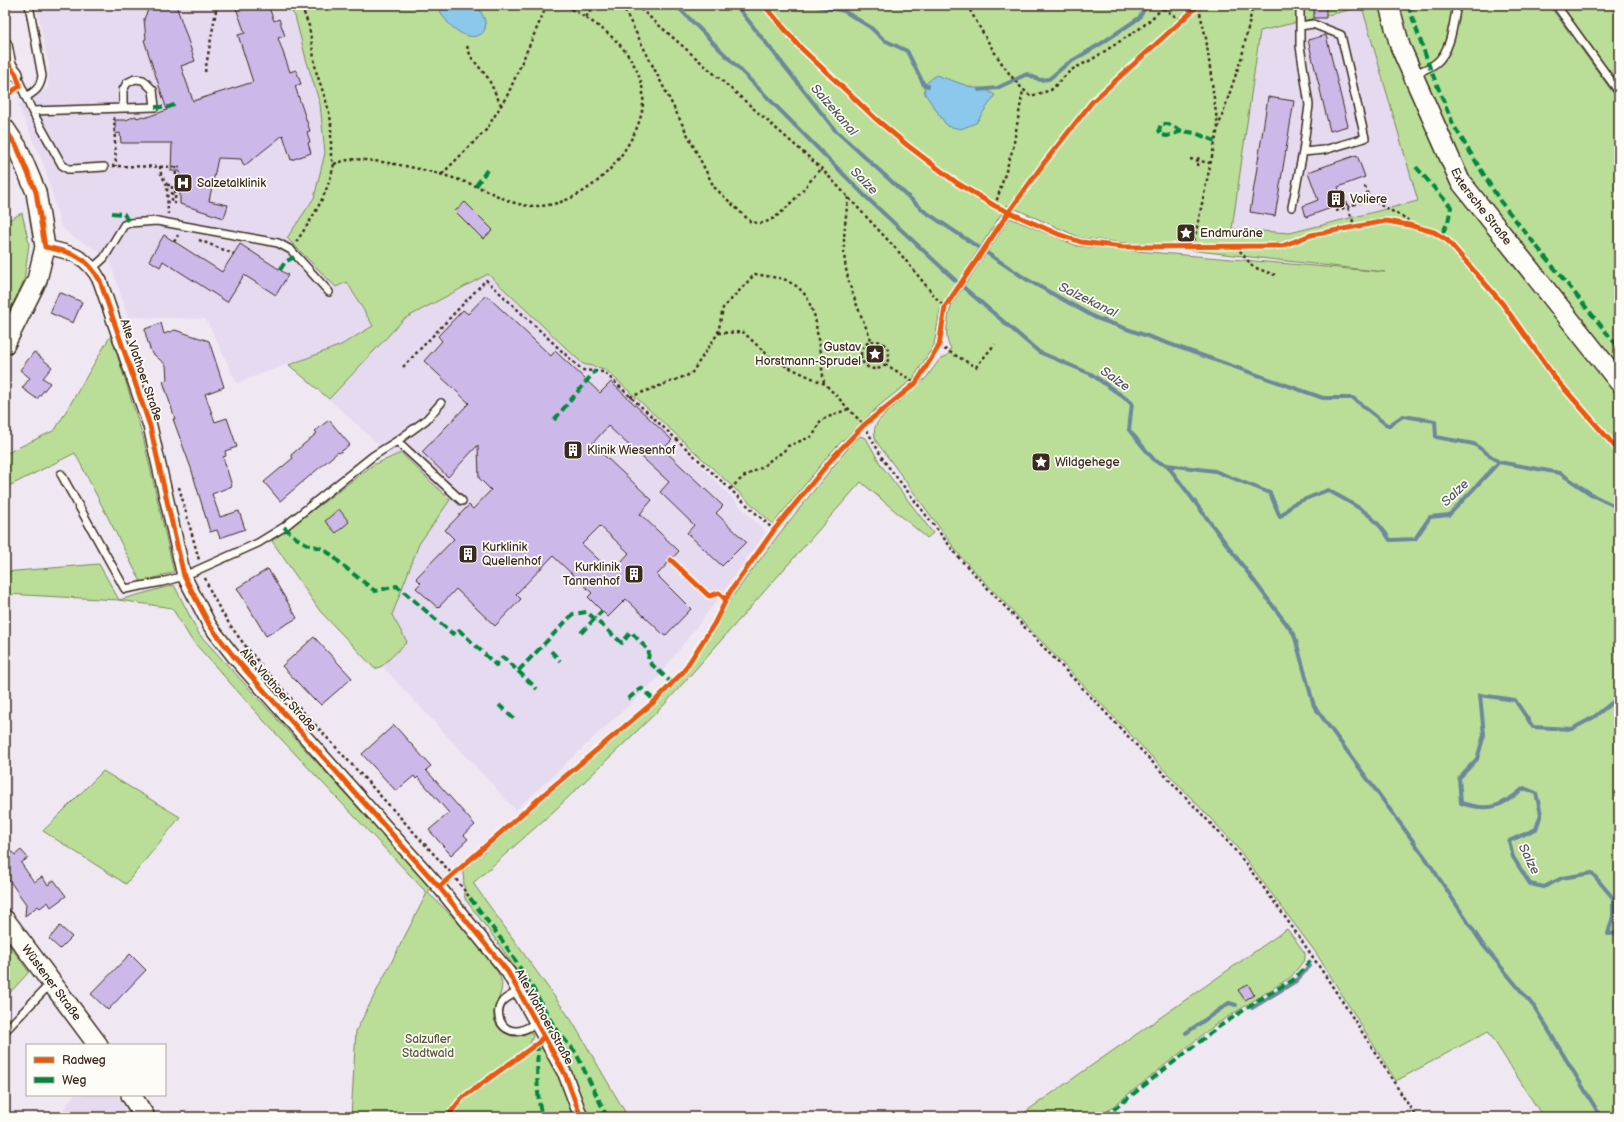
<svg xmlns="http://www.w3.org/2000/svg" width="1624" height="1122" viewBox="0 0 1624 1122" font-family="'Balsamiq Sans',sans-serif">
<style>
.built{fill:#e5daf0}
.green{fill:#bade98;stroke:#7a845b;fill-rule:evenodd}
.water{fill:#8cc8ec;stroke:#6c899a}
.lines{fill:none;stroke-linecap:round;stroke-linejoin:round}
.stream{stroke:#6c899a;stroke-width:4}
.building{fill:#cdb9e9;stroke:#3b2a1e;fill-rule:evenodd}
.lane-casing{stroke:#3b2a1e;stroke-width:10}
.street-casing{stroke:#3b2a1e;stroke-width:16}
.secondary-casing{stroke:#3b2a1e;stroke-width:22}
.path{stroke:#3b2a1e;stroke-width:2.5;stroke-dasharray:3 3;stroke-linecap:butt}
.lane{stroke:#fdfcf7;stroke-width:7}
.street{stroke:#fdfcf7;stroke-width:13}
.secondary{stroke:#fdfcf7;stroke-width:19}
.quiet{stroke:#00873e;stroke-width:4;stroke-dasharray:8 4;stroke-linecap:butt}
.cycleway-casing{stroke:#fdfcf7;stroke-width:8}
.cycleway{stroke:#e8590c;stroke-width:5}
.labels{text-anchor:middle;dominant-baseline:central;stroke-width:3.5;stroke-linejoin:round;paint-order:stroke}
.poi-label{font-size:12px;fill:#3b2a1e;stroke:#fdfcf7;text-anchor:start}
.street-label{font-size:12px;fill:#3b2a1e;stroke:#fdfcf7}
.park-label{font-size:12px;fill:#5b573c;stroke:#fdfcf7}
.water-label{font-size:13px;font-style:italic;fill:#53595c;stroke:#fdfcf7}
</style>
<rect width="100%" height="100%" fill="#efe8f3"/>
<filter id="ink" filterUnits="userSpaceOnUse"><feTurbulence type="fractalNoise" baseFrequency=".025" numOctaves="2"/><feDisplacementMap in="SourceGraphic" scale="8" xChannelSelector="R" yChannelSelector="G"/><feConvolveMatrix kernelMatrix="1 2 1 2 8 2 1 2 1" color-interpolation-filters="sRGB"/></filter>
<g filter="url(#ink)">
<!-- built -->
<path class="built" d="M36,5h251l8,11 11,43 14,45 5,49 -11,45 -27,40 49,49 10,-6 27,45 -32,19 -104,38 -31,-64 -78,-2 -19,-58 -10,-8 -28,-15 -10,-10 -16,-58 -27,-63 30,-17 1,-23z
M1362,7l56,194 -128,32 -58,-4 28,-199z
M488,274l95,90 22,5 161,163 -45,63 -66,86 -139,129 -134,-144 25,-24 -15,-27 27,-71 31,-44 -49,-47 -9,4 -63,-58 75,-80z
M74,1095h43l15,22h-74z"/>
<!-- green -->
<path class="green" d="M287,5h1262l70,96v1016h-76l-55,-86 -92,50 -80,-128 -83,-111 -272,-285 -85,-116c-3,-11 -2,-16 6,-24l44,-39 14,-19 7,-3 4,-8c-8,-9 -3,-33 1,-44l58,-86 67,28 308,26 -304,-34 -74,-33 -67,105 -6,35 -21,34 -33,26 -46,44 -61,75 -168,-155 -22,-5 -95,-90 -84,45 -75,80 -40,-34 52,-20 32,-19 -26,-44 -11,5 -49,-49 27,-40 11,-45 -5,-49 -14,-45 -11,-43zM1362,7l56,194 -128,32 -58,-4 28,-198z
M1560,5h59v80z
M22,213l7,31 -5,37 -19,38v-97z
M111,335l32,102 31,135 -33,10 -66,-129 -70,35v-34l50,-24z
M860,436l6,2 15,27 52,68 -6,5 -66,-56 -198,224 -109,105 -81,72 99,138 56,96h-277l5,-86 71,-138 -163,-172 -73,-82 -19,-31 -53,-8 -114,-6v-22l94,-8 20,36 55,-15 25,49 232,253 -3,6c22,20 42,42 60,66 5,7 11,13 13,21 5,17 -16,30 -3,47 5,6 13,11 21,9 5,-1 8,-3 12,-4l2,4 -3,8 4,7 8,-3 13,-12 -32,-56 -27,-40 -31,-41 -2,-28 88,-78 107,-90 28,-29 28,-44 18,-33 47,-63 73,-91z
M401,453l49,47 -31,44 -27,71 15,27 -25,24 -7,3 -55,-58 -48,-70 101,-76z
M103,771l77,46 -54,67 -83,-53z
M1287,929l18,24v6l-14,18 -76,48 -115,92h-82z
M5,939l24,33 -24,26z"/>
<!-- water -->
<path class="water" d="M438,5h37c8,7 18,26 2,31 -16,4 -36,-17 -39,-31z
M936,75l38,13h9l12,7 -19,28 -15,6 -14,-3 -22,-32 -1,-9z"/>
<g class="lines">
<!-- stream -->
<path class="stream" d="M676,5l189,191 90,84 84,72 52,22 41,29 -3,27 26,31 12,4 48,6 55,22 10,24 13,-13 35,-14c27,16 45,22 62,50l25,-1 15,-22 19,-2 50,-53 61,11 34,23 25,12
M736,5l99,125 89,81 102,68 70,39 227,80h30l35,28 15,-10 32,5 1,16 38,7 25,18
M813,5l31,6 26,16 14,13 23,11 17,34 4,1
M979,90l18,-2 30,-14 13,6 9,-1 18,-15 35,-21 37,-25 8,-13
M1167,465l127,169 20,72 113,154 56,85 52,63 66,109
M1619,697l-25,20 -22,12 -39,-2 -18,-27 -35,-5 4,40 -7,24 -18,19 2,25c28,9 41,4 63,-15l12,5 5,21 -5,15 -27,12 4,16 17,27 14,3 18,-9 30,-5 21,25v18l-5,18 11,-1
M1252,1008l44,-27 14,-15
M1186,1033l43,-30 7,2"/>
</g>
<!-- building -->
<path class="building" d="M154,5h22l19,56 -14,5 12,35 60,-19 -15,-47 7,-2 -10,-28h33l6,16 5,-2 6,17 -7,2 12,34 6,-2 5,14 -6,2 15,45 -3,1 3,10 -2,1 3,10 -20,7 -8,-25 -39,31 -3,-7 -23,-1 -9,43 19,4 -4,13 -44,-14v-33h-9l1,-28h-51l-1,-10 -5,1v-14h11l10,-4 1,2 6,-2 1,2 23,-8 -23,-70 2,-1 -2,-20 4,-9z
M1314,5h12v13h-12z
M1326,35l22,91 -18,5 -22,-91z
M1268,97l26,4 -19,115 -25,-4z
M1357,155l8,22 -27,10 5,14 -12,5v2l-25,9 -3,-11 15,-6 -10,-28z
M465,202l28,28 -10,9 -28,-28z
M164,235l58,37 18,-28 48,31 -12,20 -32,-20 -17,27 -64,-41 -3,6 -11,-7z
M59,292l23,10 -9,21 -23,-10z
M486,295l65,61 4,-5 45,42 11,-11 61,58 -9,9 60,57 -7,7 30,29 -24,24 -35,-33 7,-8 -34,-33 9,-10 -61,-56 -16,18 60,56 -12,14 39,37 -22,24 34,34 -26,27 -39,-37 -18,18 -20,-20 4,-4 -39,-37 -37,38 5,5 -26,27 -39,-37 -18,19 -22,-20 5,-5 -5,-5 38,-39 -9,-9 24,-25 4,4 18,-19 -12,-12 -1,-33 -30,32 -26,-25 47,-49 -45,-42 18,-20 -4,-5 25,-26 5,4zM600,526l29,27 -17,19 -30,-28z
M161,323l3,11 11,-4 34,11 15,46 -19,7 10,28 12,-4 10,29 -12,4 1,5 -3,1 9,29 -20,8 8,23 19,-6 6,18 -25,9 -3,-8 -7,2 -19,-64 -18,-49h2l-12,-38 4,-1 -1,-15 -15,-13 -5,-16 -1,-7z
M34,352l18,15 -9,11 7,5 -13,16 -15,-11 8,-10 -10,-8z
M329,420l21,25 -11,8 -1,-1 -58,49 -16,-19 29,-24 -2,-3 26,-22 -2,-2z
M339,509l10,13 -13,11 -11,-12z
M268,569l29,49 -31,18 -29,-48z
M314,637l38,41 -31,27 -6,-6 -1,1 -32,-34z
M394,725l37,41 -5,4 49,55 -11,10 4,4 -17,16 -22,-25 20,-17 -31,-36 -2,2 -2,-3 -18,15 -34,-37z
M21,850l7,8 -7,5 13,19 8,-5 6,8 6,-5 12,16 -15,11 -3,-5 -8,6 -2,-2 -13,10 1,-12 -17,-24 -4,3v-25l8,-6 2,3z
M60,926l12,11 -12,12 -11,-10z
M130,954l16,16 -38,40 -17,-16z
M1248,984l6,11 -9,5 -7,-10z"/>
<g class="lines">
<!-- lane casing -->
<g class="lane-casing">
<path id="lane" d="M1556,5l63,87
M1300,26l13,-2 28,11 24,103 -41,12 -21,2 6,-47 -9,-59v-41
M16,74l16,37 30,54 6,4h4l32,-2
M1414,74c8,-3 16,-6 22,-11 16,-13 17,-40 21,-58
M26,97c10,-6 14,-9 16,-21l-13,-71
M32,111l123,-4 -2,-17 -10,-10 -8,-1 -8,4 -4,7v18
M5,154l12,-7
M1292,207l11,-55
M93,268l11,-10 20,-33 5,-2 28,-2 121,22 13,7 38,42
M397,441l65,60
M61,474l64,115 37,-7 22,-6 74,-33 26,-16 89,-71 24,-15 29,-21 15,-17
M519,991c-5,3 -12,6 -16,10 -10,12 -2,31 14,30 7,0 14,-5 20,-9
M5,1031l45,-47"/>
</g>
<!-- street casing -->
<g class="street-casing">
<path id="street" d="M5,45l4,20 7,9
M45,247c26,5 42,9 55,34l50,145 34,150 26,50 25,32 204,229 69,85 57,102 16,43"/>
</g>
<!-- secondary casing -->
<g class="secondary-casing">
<g id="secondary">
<path id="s1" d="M1389,5l11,41 60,135 159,201"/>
<path d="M5,129l12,18 19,45 9,55 -8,33 -32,64"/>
<path id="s2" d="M5,920l93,125"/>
<path d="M131,1095l14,22"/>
</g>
</g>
<!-- path -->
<path class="path" d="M622,5l92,182 37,35c5,1 10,2 15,0 18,-6 42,-39 55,-54
M636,5l185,163 77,83 39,48 8,8
M967,5c15,26 40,74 64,91l20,-6 20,-20 20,-10 51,-33 20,-18
M1158,5l23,15
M586,17l9,-12
M467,46l4,11 17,21 13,27
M205,72l12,-67
M114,117l2,49
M1218,128l24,-72 11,-51
M1190,159l20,4
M334,164c5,-2 10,-3 14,-4 11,-2 23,1 34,2 32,5 63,12 94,24 15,6 31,16 47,19 42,7 82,-23 103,-57 14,-22 23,-46 13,-72 -13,-35 -43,-53 -75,-71
M112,166l68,1
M160,166l1,8 6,11 1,29
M1197,166l2,-12
M442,174l44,-44 22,-36 39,-89
M167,185h5v18h3l1,-37
M1365,186l4,13
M1342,191l13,36
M848,197c-2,21 -6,44 -3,65 3,26 17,55 27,80
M995,206l18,-58 10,-58
M1336,211l33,-12 38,20 2,6
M199,240l35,14
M174,242l4,-7
M296,242c18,-26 31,-47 38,-78l-3,-6v-37l-4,-17 -11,-33 -7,-45 -8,-21
M1193,246l25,-118 -12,-90 -8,-33
M1236,246l17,21 22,8
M718,333l25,-1 30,28 52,24 39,41 20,36 76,98 270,285c69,86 127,180 186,273
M861 355a14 14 0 1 1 28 0a14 14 0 1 1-28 0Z
M939,346l37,21 19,-23
M885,364l31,19
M403,367l83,-87 96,90 22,2 170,158
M630,397l61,-23 27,-41 5,-25 32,-34 29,5 14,8 9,10 8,20 9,66
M179,487l20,73
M730,489l13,-12 18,-9 12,-10 10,-6 5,-6 25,-10 8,-16 27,-11
M205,578c12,32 34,61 57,88
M266,671l187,204 17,23"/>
<!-- lane -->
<use href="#lane" class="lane"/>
<!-- street -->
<use href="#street" class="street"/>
<!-- secondary -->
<use href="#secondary" class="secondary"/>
<!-- quiet -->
<path class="quiet" d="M1408,5l22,63 24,58 46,75 119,147
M155,107h14l7,-3
M1182,131l-15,5 -6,-1 -2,-5 2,-6h7l14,7 13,2 20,8
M1416,167l35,40 -3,15 -7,14
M476,186l11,-16
M112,213l12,1 5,9
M280,270l5,-8 11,-6
M554,420l41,-49
M284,527l12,11 13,7 11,3 12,7 10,10 33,26 22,-5 56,48 5,-5 38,36 7,-8 15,14 55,-57 14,-2 35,31 9,-11 18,19 -1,10 25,23
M581,633l21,-22
M551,651l9,10
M518,671l19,18
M628,699l13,-11 14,13
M499,705l15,14
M470,898l34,45 27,42 24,43 -13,10
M555,1028l21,25 31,64
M538,1043c-1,25 -2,50 4,74
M1104,1117l113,-89 48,-32 28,-16 20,-22"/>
<!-- cycleway casing -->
<g class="cycleway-casing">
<path id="cycleway" d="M764,5l37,43 75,71 31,26 50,38 38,23 63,28 23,8 42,5 159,-1 29,-11 75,-14 23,4 25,7 13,8 55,63 53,75 64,73
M5,45l4,20 7,9 4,12 -15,10
M5,129l12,18 19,45 9,55c26,5 42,9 55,34l50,145 34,150 26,50 25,32 204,229 69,85 57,102 16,43
M671,560l38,36 10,-3 7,7
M439,887l110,-97 106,-89 28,-29 31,-48 16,-32 44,-62 61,-75 29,-30 52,-42 23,-37 6,-39 64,-95 35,-49 48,-61 107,-97
M447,1117l15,-19 76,-55 6,-7"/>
</g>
<!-- cycleway -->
<use href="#cycleway" class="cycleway"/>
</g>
</g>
<!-- icons -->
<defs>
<g id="hospital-square" transform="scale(1)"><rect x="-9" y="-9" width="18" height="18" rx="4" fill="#3b2a1e" stroke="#fdfcf7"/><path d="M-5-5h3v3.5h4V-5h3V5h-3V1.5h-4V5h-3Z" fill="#fff"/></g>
<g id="building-square" transform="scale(1)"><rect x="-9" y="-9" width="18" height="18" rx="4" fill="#3b2a1e" stroke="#fdfcf7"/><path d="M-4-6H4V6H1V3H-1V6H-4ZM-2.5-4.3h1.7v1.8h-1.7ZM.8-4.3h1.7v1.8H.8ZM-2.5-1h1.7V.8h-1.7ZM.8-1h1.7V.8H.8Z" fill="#fff"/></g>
<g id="sight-square" transform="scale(1)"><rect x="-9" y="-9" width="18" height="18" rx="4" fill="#3b2a1e" stroke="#fdfcf7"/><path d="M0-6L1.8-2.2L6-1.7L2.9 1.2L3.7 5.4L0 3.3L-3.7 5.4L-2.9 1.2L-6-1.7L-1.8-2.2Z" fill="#fff"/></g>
</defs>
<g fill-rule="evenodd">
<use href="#hospital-square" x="183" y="183"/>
<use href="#building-square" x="1336" y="199"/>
<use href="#sight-square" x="1186" y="233"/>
<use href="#sight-square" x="875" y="354"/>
<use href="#building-square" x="573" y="450"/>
<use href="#sight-square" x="1041" y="462"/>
<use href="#building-square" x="468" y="554"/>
<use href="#building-square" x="634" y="574"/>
</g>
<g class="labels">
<!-- poi labels -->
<g class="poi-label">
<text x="197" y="183">Salzetalklinik</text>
<text x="1350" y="199">Voliere</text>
<text x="1200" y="233">Endmuräne</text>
<text x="861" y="347" text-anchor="end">Gustav<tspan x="861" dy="14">Horstmann-Sprudel</tspan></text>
<text x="587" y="450">Klinik Wiesenhof</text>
<text x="1055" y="462">Wildgehege</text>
<text x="482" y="547">Kurklinik<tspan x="482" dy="14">Quellenhof</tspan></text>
<text x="620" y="567" text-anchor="end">Kurklinik<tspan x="620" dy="14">Tannenhof</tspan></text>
</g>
<!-- street labels -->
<g class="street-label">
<text stroke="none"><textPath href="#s1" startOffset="223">Extersche Straße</textPath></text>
<text transform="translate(141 370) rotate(71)">Alte Vlothoer Straße</text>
<text transform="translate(278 690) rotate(48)">Alte Vlothoer Straße</text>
<text stroke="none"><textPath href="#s2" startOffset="78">Wüstener Straße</textPath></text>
<text transform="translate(544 1017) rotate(61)">Alte Vlothoer Straße</text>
</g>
<!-- park labels -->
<g class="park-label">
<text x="428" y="1039">Salzufler<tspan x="428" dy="14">Stadtwald</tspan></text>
</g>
<!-- water labels -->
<g class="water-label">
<text transform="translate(834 110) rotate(49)">Salzekanal</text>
<text transform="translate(864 181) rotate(45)">Salze</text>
<text transform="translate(1088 300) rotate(26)">Salzekanal</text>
<text transform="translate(1115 379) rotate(35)">Salze</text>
<text transform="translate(1455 493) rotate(-44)">Salze</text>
<text transform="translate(1529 859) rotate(64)">Salze</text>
</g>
</g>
<!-- margin -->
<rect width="1624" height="1122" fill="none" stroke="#fdfcf7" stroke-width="20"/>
<rect x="10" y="10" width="1604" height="1102" fill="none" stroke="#3b2a1e" stroke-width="1.5" filter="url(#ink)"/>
<!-- legend -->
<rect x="26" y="1044" width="140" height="52" fill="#fdfcf7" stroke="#afa8a0"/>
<rect x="34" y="1057" width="20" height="6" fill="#e8590c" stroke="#afa8a0"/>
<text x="62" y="1064" font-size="12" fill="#3b2a1e">Radweg</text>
<rect x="34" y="1077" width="20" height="6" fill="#00873e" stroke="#afa8a0"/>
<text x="62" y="1084" font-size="12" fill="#3b2a1e">Weg</text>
</svg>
